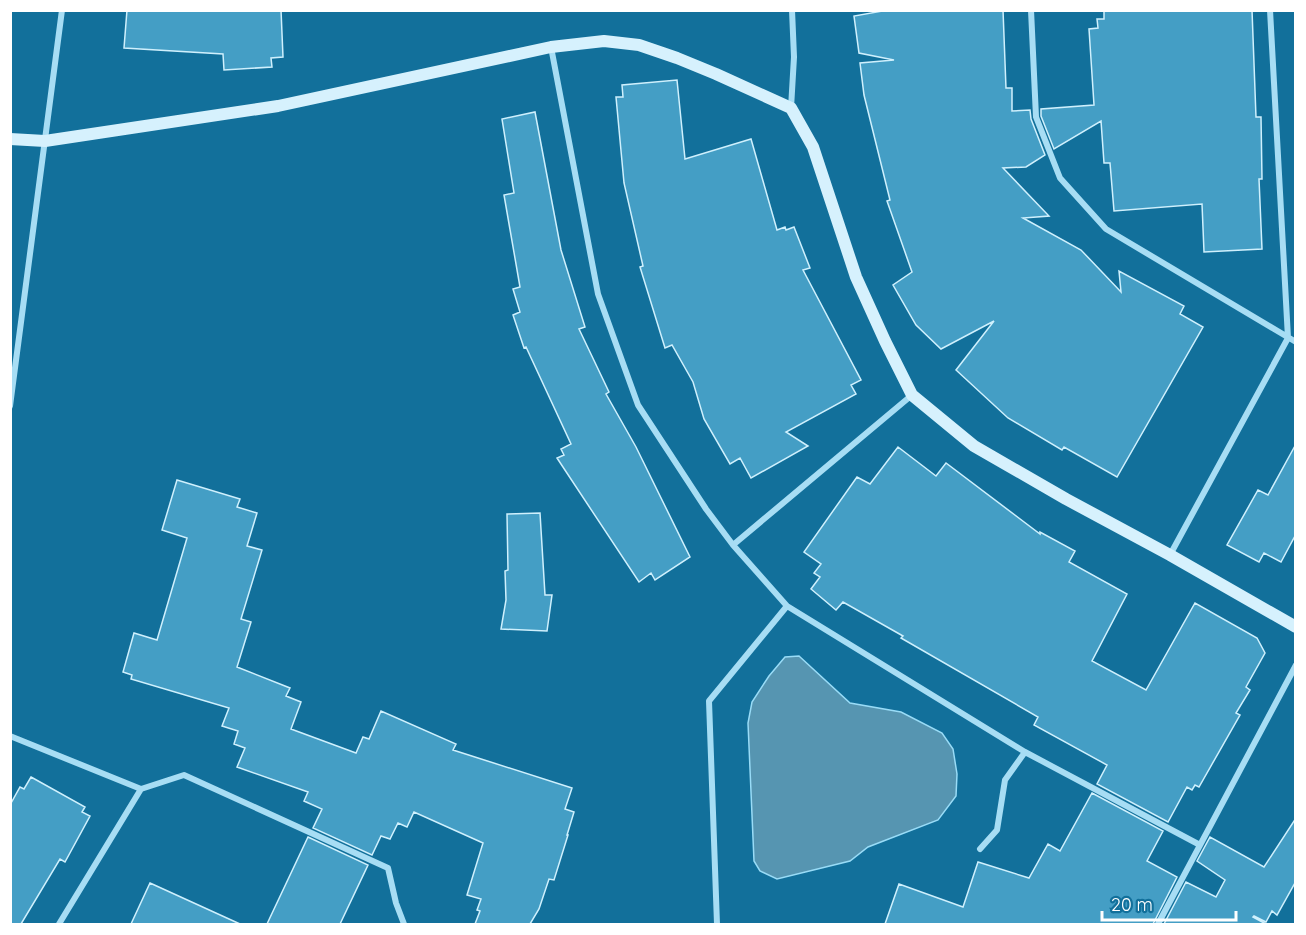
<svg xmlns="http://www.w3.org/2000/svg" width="1306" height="935" viewBox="0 0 1306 935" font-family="Quicksand,sans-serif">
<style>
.water{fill:#5695b1;stroke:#99dcf7;stroke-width:1.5}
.building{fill:#449ec5;stroke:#cff0fd;stroke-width:1.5}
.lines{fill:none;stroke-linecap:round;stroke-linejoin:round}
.street{stroke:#a7ddf4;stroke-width:6}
.secondary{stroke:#d6f1fd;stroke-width:12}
</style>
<rect width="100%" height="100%" fill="#12709b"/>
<!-- water -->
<path class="water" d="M799,656l51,47 51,9 41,21 11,16 4,25 -1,22 -18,24 -70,27 -18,14 -73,18 -17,-8 -6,-10 -6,-138 4,-21 17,-26 16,-19z"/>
<!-- building -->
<path class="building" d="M127,10h154l2,47 -12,1 1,9 -48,3 -1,-16 -99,-6z
M888,10h115l3,78h6v23l18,-1 1,9 14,36 -19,12 -23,1 46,48 -26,2 58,32 40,42 -2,-21 65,35 -4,8 23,13 -86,150 -53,-30 -2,3 -54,-32 -52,-48 38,-49 -53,28 -25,-24 -23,-40 19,-13 -25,-71 3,-1 -26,-105 -4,-32 34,-3 -35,-7 -5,-37z
M1104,10h148l4,107h5l1,62h-3l3,70 -58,3 -2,-48 -88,7 -4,-48h-6l-3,-42 -47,28 -13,-33v-7l53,-4 -5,-76 9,-1 -1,-9h7z
M677,80l8,79 66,-20 26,91 8,-3 1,3 8,-3 16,41 -7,2 58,110 -10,5 5,9 -70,38 22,14 -57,32 -11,-20 -10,6 -26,-45 -11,-37 -21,-37 -7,3 -25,-81 3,-1 -19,-83 -8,-86h7l-1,-12z
M535,112l26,138 24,77 -6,2 30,63 -3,2 30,53 54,110 -35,23 -4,-7 -12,9 -82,-124 7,-3 -3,-6 10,-5 -45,-97 -2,1 -11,-33 7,-3 -7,-23 7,-2 -16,-92 10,-2 -12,-74z
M1296,444v90l-15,28 -17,-9 -5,9 -32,-17 31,-55 10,5z
M898,447l38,29 10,-13 94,71v-2l35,19 -6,11 58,32 -35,67 54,29 49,-87 62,35 8,15 -19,34 4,3 -14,23 4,2 -41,72 -4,-2 -3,5 -5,-3 -19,35 -71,-38 10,-19 -73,-40 4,-8 -137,-79 2,-2 -60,-34 -7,8 -25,-21 9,-12 -6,-4 7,-9 -17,-12 53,-75 13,7z
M177,480l63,19 -3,8 20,6 -10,33 15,4 -21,69 10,3 -14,45 53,21 -4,8 15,6 -10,27 65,24 7,-16 6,2 12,-28 75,33 -3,6 119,38 -7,21 9,3 -7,23h1l-14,45 -5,-1 -10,30 -9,15h-55l5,-13 -3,-1 4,-11 -14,-4 16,-52 -69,-31 -7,15 -9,-4 -8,16 -9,-3 -9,19 -59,-27 9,-19 -18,-8 4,-9 -71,-25 8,-19 -11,-4 4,-13 -16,-5 7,-18 -98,-29 1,-4 -9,-3 11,-39 23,7 30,-102 -25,-8z
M540,513l5,82h7l-5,36 -46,-2 5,-29 -1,-29 3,-1 -1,-56z
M31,777l54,30 -3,5 8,4 -25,46 -5,-3 -39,65h-11v-119l10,-18 4,2z
M1092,793l71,38 -16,30 30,16 -24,47h-268l14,-40 64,23 15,-45 51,16 19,-34 12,7z
M1296,818v63l-19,34 -5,-4 -6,11 -12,-6 -1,1 13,7h-102l22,-42 30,15 9,-17 -28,-19 13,-24 54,30z
M308,837l60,28 -28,59h-73z
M150,883l90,41h-109z"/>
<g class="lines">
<!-- street -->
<path class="street" d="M1031,10l5,107 24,61 46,51 190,113
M551,47l47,247 40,111 68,104 27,36 54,61 238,146 175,93
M791,108l3,-51 -2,-47
M10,406l52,-396
M733,545l179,-150
M1170,555l118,-217 -18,-328
M10,736l131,53 43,-14 204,93 8,35 8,21
M980,849l17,-19 8,-50 20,-28
M59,924l82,-135
M717,924l-8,-223 78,-95
M1158,924l138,-259"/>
<!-- secondary -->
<path class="secondary" d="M10,139l35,2 233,-35 273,-59 53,-6 35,4 38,13 39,16 75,34 22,39 43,130 29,64 27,54 62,51 92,53 104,56 126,72"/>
</g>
<!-- border -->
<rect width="1306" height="935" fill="none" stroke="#ffffff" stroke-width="24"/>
<!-- scale -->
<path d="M1102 911v9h134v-9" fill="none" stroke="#ffffff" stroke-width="3"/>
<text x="1111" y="911" font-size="18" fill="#ffffff" stroke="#12709b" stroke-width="4.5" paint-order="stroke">20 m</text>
</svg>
